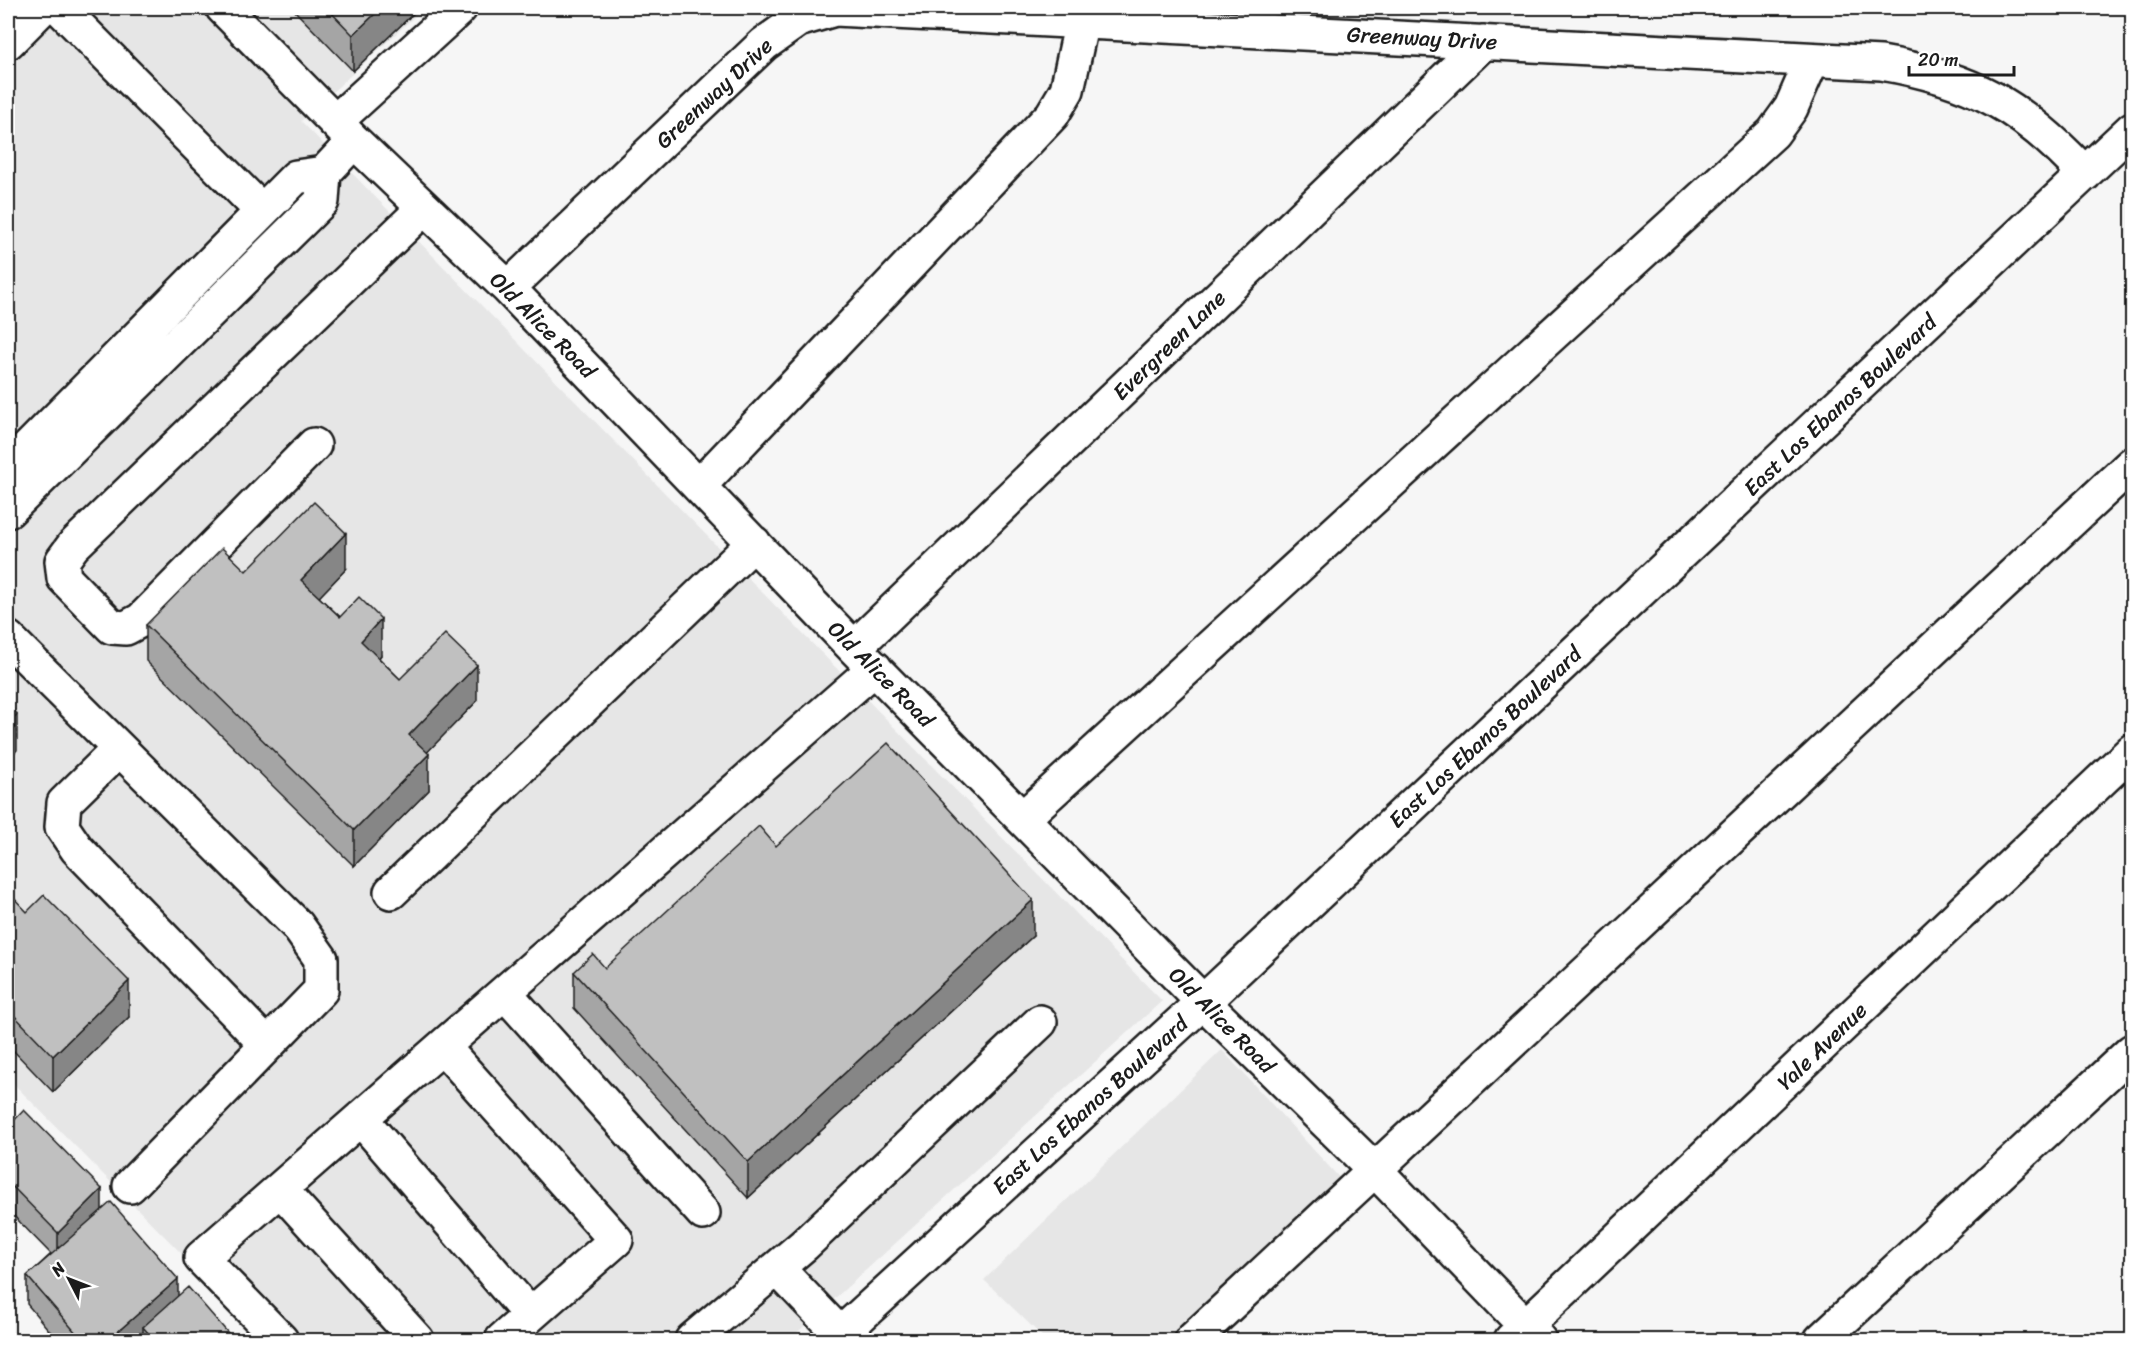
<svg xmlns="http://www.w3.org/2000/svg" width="2140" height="1348" viewBox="0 0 2140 1348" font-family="Sriracha,sans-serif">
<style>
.built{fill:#e6e6e6}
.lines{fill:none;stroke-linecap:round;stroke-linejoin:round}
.minor-casing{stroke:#1c1c1c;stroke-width:38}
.minor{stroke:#fff;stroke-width:33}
.wall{fill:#a5a5a5;stroke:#1c1c1c;stroke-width:1.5}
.shaded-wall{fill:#868686;stroke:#1c1c1c;stroke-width:1.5}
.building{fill:#c0c0c0;stroke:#1c1c1c;stroke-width:1.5}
.labels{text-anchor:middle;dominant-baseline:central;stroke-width:4.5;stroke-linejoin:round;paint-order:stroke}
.street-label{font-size:22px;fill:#1c1c1c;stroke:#fff}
</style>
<rect width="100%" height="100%" fill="#f6f6f6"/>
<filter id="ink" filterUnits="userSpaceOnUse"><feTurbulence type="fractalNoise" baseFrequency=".0167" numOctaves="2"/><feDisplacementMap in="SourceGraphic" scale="12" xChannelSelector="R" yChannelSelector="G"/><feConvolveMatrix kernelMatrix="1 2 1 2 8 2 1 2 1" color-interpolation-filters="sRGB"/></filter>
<g filter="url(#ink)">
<!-- built -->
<path class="built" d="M8,8h416l-123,113 861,880 -373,339h-522l-259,-262z
M1222,1050l135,147 -167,143h-144l-62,-60z"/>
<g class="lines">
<!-- minor casing -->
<g class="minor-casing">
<path id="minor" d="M60,8l202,203
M223,8l131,133 154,147 346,360 349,354 173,169 163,169
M8,42l34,-34
M335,122l125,-114
M508,288l256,-244 34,-24 37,-11 1046,54c91,15 142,44 204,111
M314,445l-173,175 -15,8 -14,-1 -48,-49 -2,-17 11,-15 351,-338
M8,468l288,-291 28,-4 30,-32
M699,486l353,-371 15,-25 15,-69
M8,511l314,-310 2,-28
M8,638l289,287 24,34v31l-191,196
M854,648l630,-606
M119,749l-55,54 -2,24 15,22 190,196
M1023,818l750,-685 18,-25 21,-48
M391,892l363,-349
M505,993l198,220
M443,1047l173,193 -114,100
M361,1119l169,196
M280,1189l137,151
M777,1268l63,66
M281,1340l-80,-82 674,-590
M692,1340l112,-95 236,-223
M834,1340l369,-338 929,-873
M1192,1340l940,-876
M1511,1340l621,-589
M1821,1340l311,-289"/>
</g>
<!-- minor -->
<use href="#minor" class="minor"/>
</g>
<!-- wall -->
<path class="wall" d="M292,8h127l-66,63z
M346,569l-27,28 62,58 -2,3 21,21 77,22 -50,51 2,38 -75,76 -208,-205v-36z
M776,846l257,90 -285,262 -174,-190v-36l31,-4z
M8,863l3,33 118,121 -76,75 -45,-47z
M8,1127l94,83 76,86 57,45h-92v-4l-4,4h-81l-31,-37v-28l24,-22 -43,-44z"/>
<!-- shaded-wall -->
<path class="shaded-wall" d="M381,8h38l-66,63v-36z
M346,533v36l-45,47v-36z
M381,619v36l-20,22v-36z
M477,665v36l-68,70v-36z
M17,714v36l-9,9v-36z
M429,754v36l-75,76v-36z
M11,867v36l-3,4v-36z
M1033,900v36l-285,262v-36z
M129,981v36l-76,75v-36z
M102,1189v28l-44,44v-28z
M178,1279v28l-35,20v10l-4,4h-32z"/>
<!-- building -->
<path class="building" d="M327,8h54l-28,27z
M314,502l32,31 -45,47 39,37 19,-20 22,22 -20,22 39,38 45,-45 32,31 -68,70 20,19 -75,76 -208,-205 76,-77 24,23z
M8,704l9,10 -9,9z
M888,743l145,157 -285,262 -174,-190 19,-18 12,14 154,-142 17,20z
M8,863l3,4 -3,4z
M8,892l19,20 17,-17 85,86 -76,75 -45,-47z
M24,1110l78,79 -44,44 -50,-51v-55z
M111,1202l67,77 -71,62h-24l-56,-65z
M188,1287l47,54h-80l-12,-14z"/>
</g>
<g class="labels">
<!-- street labels -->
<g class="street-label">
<text transform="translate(1422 38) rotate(3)">Greenway Drive</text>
<text transform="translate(714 93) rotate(-43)">Greenway Drive</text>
<text transform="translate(543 325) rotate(45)">Old Alice Road</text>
<text transform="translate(1169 345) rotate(-44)">Evergreen Lane</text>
<text transform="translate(1840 405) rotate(-43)">East Los Ebanos Boulevard</text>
<text transform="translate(881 674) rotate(45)">Old Alice Road</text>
<text transform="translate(1485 737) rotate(-43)">East Los Ebanos Boulevard</text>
<text transform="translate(1222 1020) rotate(45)">Old Alice Road</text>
<text transform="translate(1822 1046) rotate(-44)">Yale Avenue</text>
<text transform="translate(1090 1105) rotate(-42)">East Los Ebanos Boulevard</text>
</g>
</g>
<!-- margin -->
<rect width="2140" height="1348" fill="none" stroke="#fff" stroke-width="30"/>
<rect x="15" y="15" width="2110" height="1318" fill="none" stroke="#1c1c1c" stroke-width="2" filter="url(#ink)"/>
<!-- north arrow -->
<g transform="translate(69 1279) rotate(312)" stroke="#ffffff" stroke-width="4.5" paint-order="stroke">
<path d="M0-4.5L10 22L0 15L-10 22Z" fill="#1c1c1c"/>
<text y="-9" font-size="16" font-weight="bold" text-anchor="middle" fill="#1c1c1c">N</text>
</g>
<!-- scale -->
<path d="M1909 66v9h105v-9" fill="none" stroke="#1c1c1c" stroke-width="3"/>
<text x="1918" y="66" font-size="18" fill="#1c1c1c" stroke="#ffffff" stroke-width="4.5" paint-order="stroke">20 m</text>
</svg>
